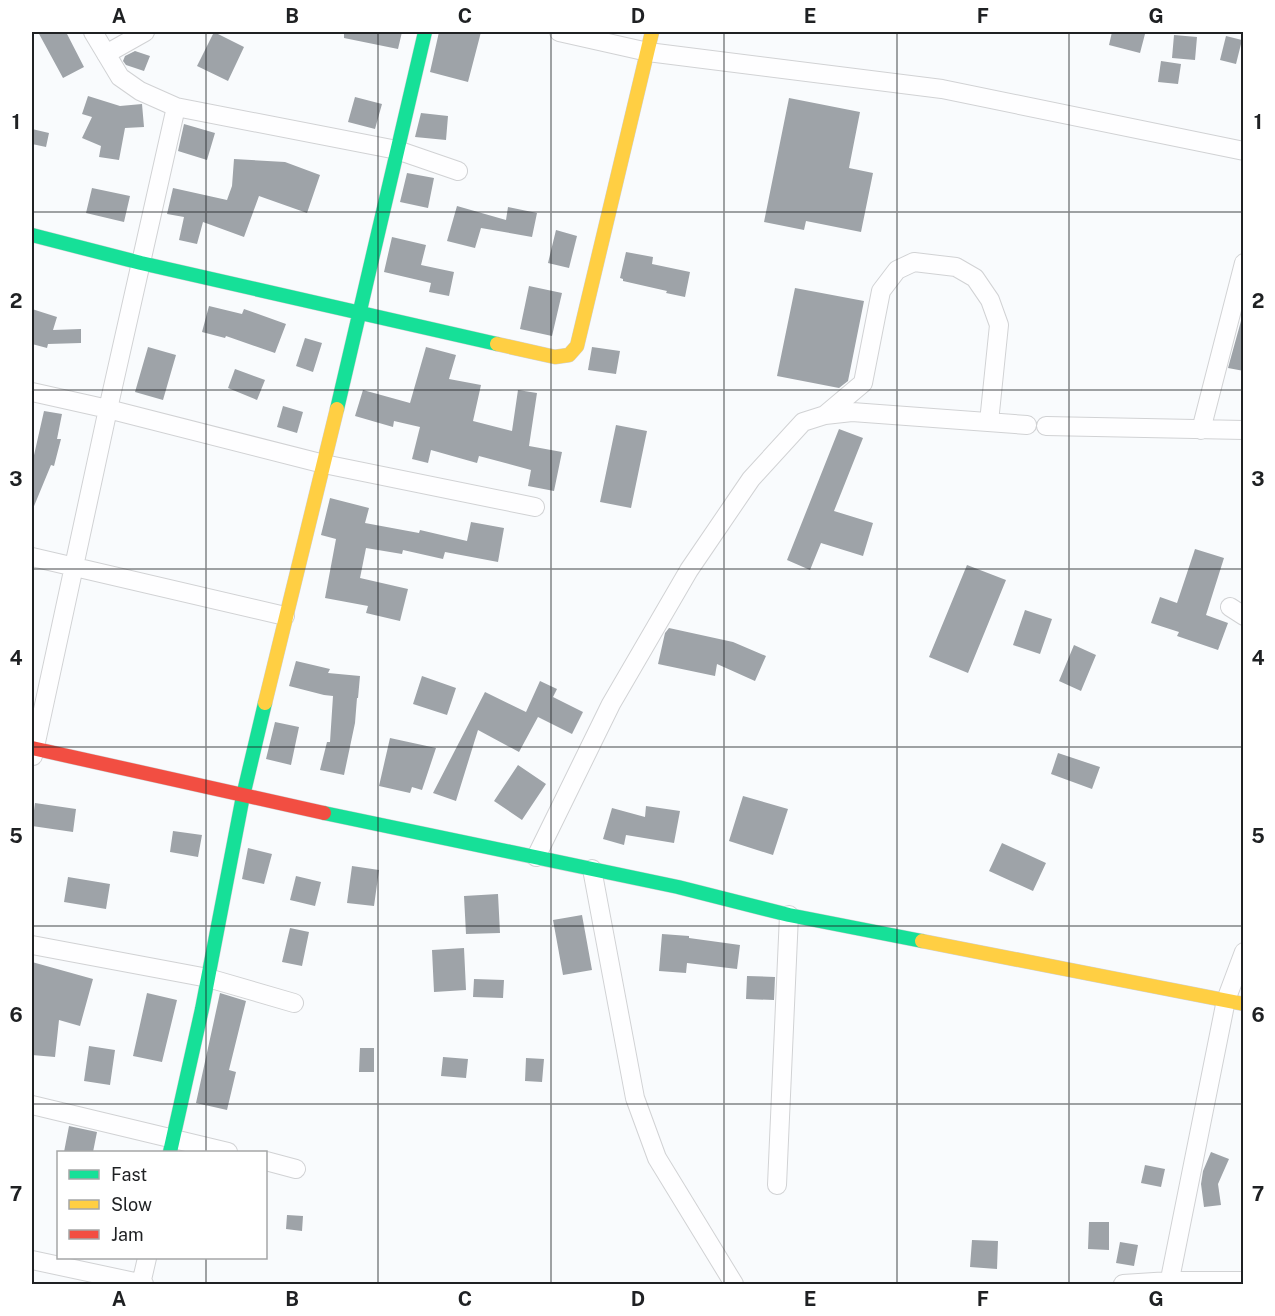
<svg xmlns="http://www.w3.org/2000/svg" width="1275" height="1316" viewBox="0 0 1275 1316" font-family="'Public Sans',sans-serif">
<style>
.building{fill:#9ea3a8}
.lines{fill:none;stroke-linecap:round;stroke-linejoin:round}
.street-casing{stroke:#d1d2d4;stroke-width:20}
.fast-casing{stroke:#d1d2d4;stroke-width:15}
.slow-casing{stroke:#d1d2d4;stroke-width:15}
.jam-casing{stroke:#d1d2d4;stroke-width:15}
.street{stroke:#fefeff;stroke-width:18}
.fast{stroke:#16e098;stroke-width:14}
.slow{stroke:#ffcf43;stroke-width:14}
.jam{stroke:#f24e42;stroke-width:14}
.grid{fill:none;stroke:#1f2123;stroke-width:1.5;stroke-opacity:0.55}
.neatline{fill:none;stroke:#1f2123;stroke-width:2}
.grid-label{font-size:20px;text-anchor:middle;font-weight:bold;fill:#1f2123}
</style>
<rect width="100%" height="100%" fill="#f9fbfd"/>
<!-- building -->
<path class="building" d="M38,32h28l18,35 -21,11z
M214,32l30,15 -16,34 -31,-15z
M344,32h58l-4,17 -54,-11z
M439,32h42l-13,50 -38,-10z
M1112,32h24l9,2 -5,19 -31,-8z
M1174,35l23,2 -2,23 -23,-2z
M1226,36l16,4 -6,24 -16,-4z
M135,51l15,5 -6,15 -18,-6 -3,-4 2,-5z
M1161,61l20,3 -3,20 -20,-2z
M88,96l32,10 22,-2 2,23 -19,1 -6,32 -20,-3 2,-11 -19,-8 10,-21 -10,-3z
M355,97l27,7 -7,25 -27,-7z
M789,98l71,14 -11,56 24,5 -12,59 -55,-11 -2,9 -40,-8z
M421,113l27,3 -2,24 -31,-3z
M184,124l31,9 -8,27 -29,-9z
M32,129l17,4 -3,14 -14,-3z
M234,159l51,3 35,13 -13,38 -48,-17 -15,41 -41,-15 -6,22 -18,-4 5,-23 -17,-3 6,-26 54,12 5,-14z
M407,173l27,5 -6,30 -28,-6z
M92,188l38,8 -6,26 -38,-9z
M457,206l49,14 2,-13 29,6 -5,24 -51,-9 -6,20 -28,-7z
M556,230l21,6 -8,32 -21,-5z
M392,237l34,8 -5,20 33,7 -5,24 -20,-4 2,-9 -47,-11z
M626,252l27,5 -1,7 38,8 -5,25 -19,-4 1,-2 -44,-10v-2l-3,-1z
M529,286l33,7 -10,43 -32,-7z
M795,288l69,13 -16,80 -9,7 -62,-12z
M209,306l33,8 2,-5 42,15 -11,29 -49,-17 -1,2 -23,-6z
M32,309l25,8 -4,13 28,-1v14l-33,1 -1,4 -15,-4z
M1244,310v61l-16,-3z
M305,338l17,5 -9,29 -17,-6z
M148,347l28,8 -13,45 -28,-8z
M426,347l30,8 -7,24 32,6 -8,36 39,10 6,-41 19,3 -8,53 33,6 -8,39 -26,-5 3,-16 -52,-14 -2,7 -46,-13 -3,13 -16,-4 8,-32 -26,-6 -1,6 -38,-11 8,-26 47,13z
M592,347l28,4 -4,23 -28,-4z
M235,369l30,11 -8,20 -29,-12z
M283,406l20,6 -6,21 -20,-6z
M44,411l18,3 -5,25h4l-7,27 -3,-1 -19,46v-47z
M616,425l31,6 -16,77 -31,-6z
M839,429l24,9 -29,73 39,12 -10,33 -42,-13 -11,27 -23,-10z
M330,498l39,10 -4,15 54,10 1,-3 47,11 4,-19 33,6 -6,34 -53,-10 -2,7 -40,-9 -1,4 -36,-6 -6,30 48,11 -8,32 -34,-8 2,-7 -43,-8 11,-59 -15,-4z
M1195,549l29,9 -18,57 22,8 -10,27 -41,-14 2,-4 -28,-9 9,-26 17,6z
M967,565l39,15 -38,93 -39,-16z
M1025,610l27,9 -12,35 -27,-9z
M669,628l64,14 33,14 -11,25 -38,-17 -2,12 -57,-12 7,-31z
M1074,645l22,10 -15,36 -22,-10z
M296,661l34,8 -2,4 32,3 -2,22h-1l-2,25 -11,52 -24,-5 7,-28h3l3,-46 -9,-1 -35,-9z
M422,676l34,12 -9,27 -34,-11z
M540,681l17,8 -4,8 30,15 -11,22 -34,-17 -19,35 -41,-22 -22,71 -23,-8 52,-101 41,20z
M275,722l24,5 -8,38 -25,-6z
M390,738l46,10 -14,42 -10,-3 -2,6 -31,-7z
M1058,753l42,14 -8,22 -41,-15z
M518,765l28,19 -24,36 -28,-19z
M743,796l45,13 -15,46 -44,-14z
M35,803l41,6 -3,23 -41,-6z
M646,806l34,5 -6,32 -48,-8 -2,10 -21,-6 9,-31 33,9z
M173,831l29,4 -4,22 -28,-5z
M1002,843l44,20 -13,28 -44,-20z
M248,848l24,6 -8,30 -22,-5z
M352,866l27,4 -5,36 -27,-3z
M296,876l25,6 -6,24 -25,-6z
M68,877l42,7 -4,25 -42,-7z
M498,894l2,39 -34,1 -2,-38z
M582,915l10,55 -29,5 -10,-55z
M290,928l19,4 -7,34 -20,-4z
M662,934l27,2v2l51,7 -3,24 -50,-6 -1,10 -27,-2z
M464,948l2,42 -32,2 -2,-42z
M32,962l61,17 -13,47 -21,-6 -4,37 -23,-2z
M747,976l28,1 -1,23 -28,-1z
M474,979l30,1 -1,18 -30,-1z
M147,993l30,7 -15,62 -29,-6z
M220,993l26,8 -17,69 7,2 -9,38 -31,-7z
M89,1046l26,4 -5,35 -26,-4z
M360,1048h14v24h-15z
M443,1057l25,2 -2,19 -25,-2z
M526,1058l18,1 -2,23 -17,-1z
M69,1126l28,6 -4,20h-29z
M1211,1152l18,7 -11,25 3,21 -17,2 -3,-23 2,-13z
M1145,1165l20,4 -4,18 -20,-4z
M287,1215l16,1 -1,15 -16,-2z
M1089,1222h20v28l-21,-1z
M972,1240l26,1 -1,28 -27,-2z
M1120,1242l18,3 -4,21 -18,-3z"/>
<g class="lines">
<!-- street casing -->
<g class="street-casing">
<path id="street" d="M93,32l27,45 20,14 36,16 221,43 61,21
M559,32l89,20 294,37 302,62
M106,54l39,-22
M32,392l76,17 216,55 211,43
M825,415l38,-32 18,-92 16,-21 17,-8 42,5 19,11 15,22 9,25 -10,97
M1046,426l198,4
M1201,430l43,-167
M32,557l253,59
M1230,607l14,9
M33,756l75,-347 68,-302
M536,857l75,-153 78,-134 62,-91 52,-57 22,-7 27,-3 175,13
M592,869l43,229 22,60 77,126
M32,945l176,33 86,25
M32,1105l196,47
M266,1161l30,8
M777,1185l12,-270
M32,1260l112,24
M141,1284l6,-26
M1123,1284l47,-3h74
M1169,1284l57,-284 18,-48"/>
</g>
<!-- fast casing -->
<g class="fast-casing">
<path id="fast" d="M32,235l109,28 356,81
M337,409l88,-377
M324,813l354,74 111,28 133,26
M170,1152l32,-143 41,-213 22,-93"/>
</g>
<!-- slow casing -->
<g class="slow-casing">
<path id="slow" d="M497,344l58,13 14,-2 8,-9 75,-314
M265,703l72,-294
M922,941l322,63"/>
</g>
<!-- jam casing -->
<g class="jam-casing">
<path id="jam" d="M32,748l292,65"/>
</g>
<!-- street -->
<use href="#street" class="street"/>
<!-- fast -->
<use href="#fast" class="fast"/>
<!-- slow -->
<use href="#slow" class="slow"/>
<!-- jam -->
<use href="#jam" class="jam"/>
</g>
<!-- grid -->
<path class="grid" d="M206,32v1120M378,32v1252M551,32v1252M724,32v1252M897,32v1252M1069,32v1252M32,212h1212M32,390h1212M32,569h1212M32,747h1212M32,926h1212M32,1104h1212M206,1258v26"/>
<!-- border -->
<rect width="1275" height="1316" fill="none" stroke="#ffffff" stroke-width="66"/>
<!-- legend -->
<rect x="57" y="1151" width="210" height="108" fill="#ffffff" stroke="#a5a6a7" stroke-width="1.5"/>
<rect x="69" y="1170" width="30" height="9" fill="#16e098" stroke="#a5a6a7" stroke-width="1.5"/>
<text x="111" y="1181" font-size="18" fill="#1f2123">Fast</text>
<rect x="69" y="1200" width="30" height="9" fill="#ffcf43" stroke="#a5a6a7" stroke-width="1.5"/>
<text x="111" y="1211" font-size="18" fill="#1f2123">Slow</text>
<rect x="69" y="1230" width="30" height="9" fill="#f24e42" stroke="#a5a6a7" stroke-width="1.5"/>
<text x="111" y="1241" font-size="18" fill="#1f2123">Jam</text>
<rect x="33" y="33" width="1209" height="1250" class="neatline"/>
<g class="grid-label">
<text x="119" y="23">A</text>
<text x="292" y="23">B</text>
<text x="465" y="23">C</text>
<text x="638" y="23">D</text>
<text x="810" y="23">E</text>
<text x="983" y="23">F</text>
<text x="1156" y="23">G</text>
<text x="16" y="129">1</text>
<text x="1258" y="129">1</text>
<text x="16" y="308">2</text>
<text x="1258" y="308">2</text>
<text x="16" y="486">3</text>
<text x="1258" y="486">3</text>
<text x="16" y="665">4</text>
<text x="1258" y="665">4</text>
<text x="16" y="843">5</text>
<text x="1258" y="843">5</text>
<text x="16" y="1022">6</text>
<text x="1258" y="1022">6</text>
<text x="16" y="1201">7</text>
<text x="1258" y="1201">7</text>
<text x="119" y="1306">A</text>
<text x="292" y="1306">B</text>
<text x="465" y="1306">C</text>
<text x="638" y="1306">D</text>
<text x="810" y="1306">E</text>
<text x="983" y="1306">F</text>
<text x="1156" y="1306">G</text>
</g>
</svg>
